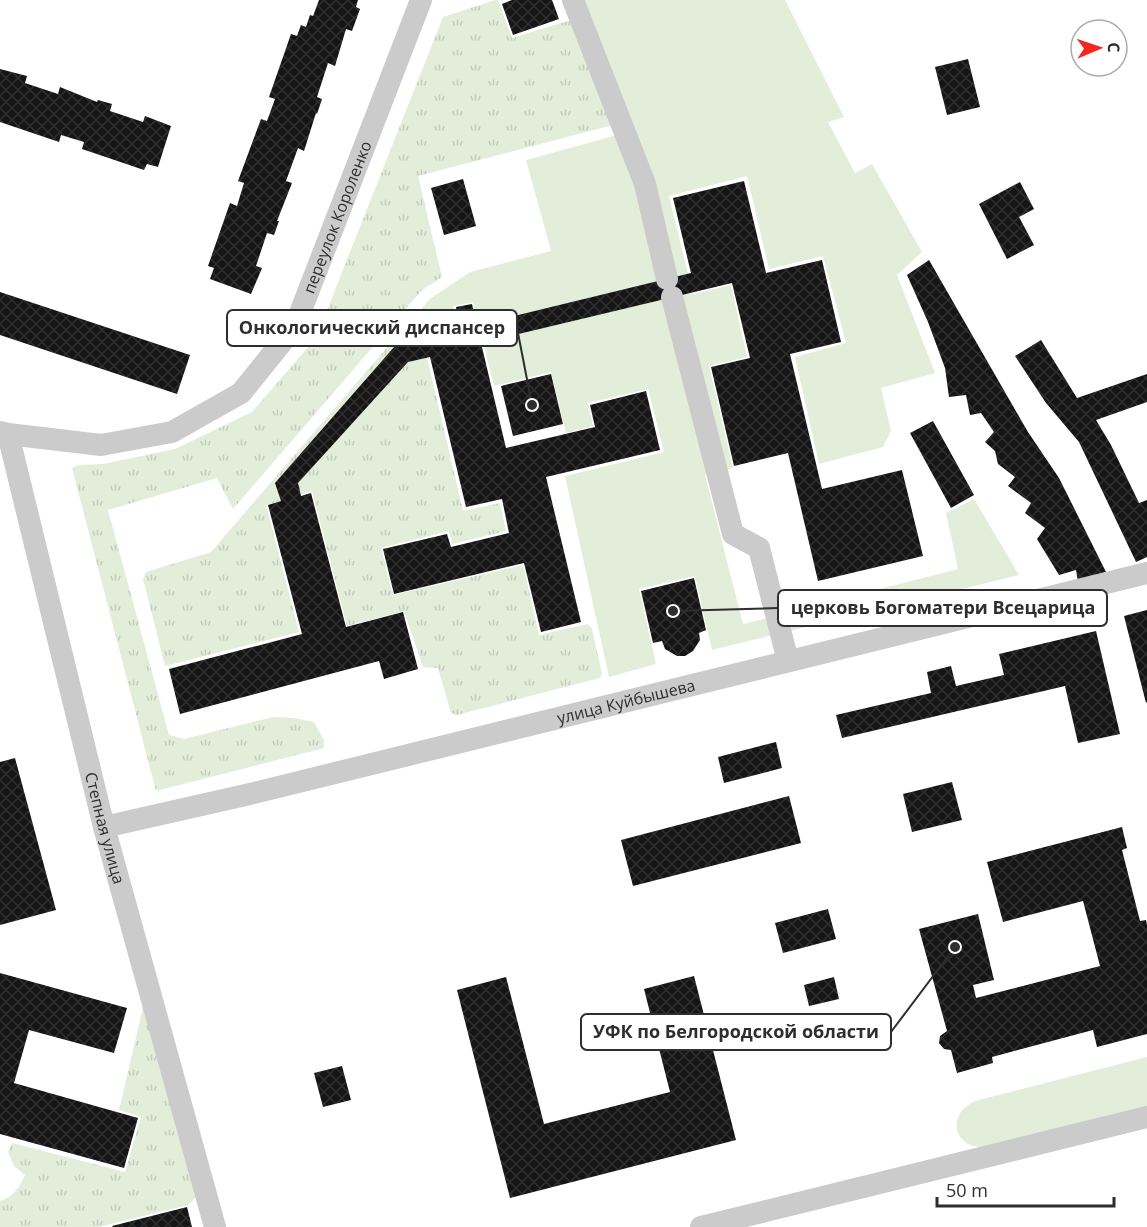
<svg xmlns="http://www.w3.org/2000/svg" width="1147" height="1227" viewBox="0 0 1147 1227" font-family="'Open Sans',sans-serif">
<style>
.grass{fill:#e2edda}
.park{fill:url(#park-tufts)}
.building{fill:url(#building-cross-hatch)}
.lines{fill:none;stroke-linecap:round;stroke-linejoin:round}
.minor{stroke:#cbcbcb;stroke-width:22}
.labels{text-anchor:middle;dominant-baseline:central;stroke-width:6;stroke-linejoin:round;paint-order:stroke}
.street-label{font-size:16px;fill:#2e2e2e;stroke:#fff}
.leader{fill:none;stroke:#2e2e2e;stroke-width:2}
.callout-dot{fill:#2e2e2e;stroke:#fff;stroke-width:2}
.callout{fill:#fff;stroke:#2e2e2e;stroke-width:2}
.callout-label{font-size:18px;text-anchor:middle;font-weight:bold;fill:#2e2e2e}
</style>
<defs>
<pattern id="park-tufts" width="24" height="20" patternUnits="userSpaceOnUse" patternTransform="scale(1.5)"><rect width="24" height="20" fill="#e2edda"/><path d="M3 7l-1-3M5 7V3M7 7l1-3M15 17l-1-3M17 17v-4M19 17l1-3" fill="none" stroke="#c2ccbb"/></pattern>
<pattern id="building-cross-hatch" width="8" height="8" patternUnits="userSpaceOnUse" patternTransform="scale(1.5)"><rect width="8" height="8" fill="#151515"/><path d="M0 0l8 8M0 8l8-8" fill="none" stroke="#2f2f2f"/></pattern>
</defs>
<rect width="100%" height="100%" fill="#fff"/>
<!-- grass -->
<path class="grass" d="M581,0h204l59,117 -16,5 27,51 17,-9 50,88 -25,23 38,98 -54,15 10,43 -8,16 -64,17 -24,-107 51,-14 -23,-87 -54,13 -22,-93 -78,20 24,98 38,-9 16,72 -38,9 24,102 -28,7 38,149 215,-55 -12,-56 28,-14 45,76 -307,75 -17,-74 -56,13 17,75 -47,13 -44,-201 99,-24 -16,-63 -60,14 5,23 -27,7 -15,-61 -57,14 -21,-84 -20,4 1,9 -9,3 2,12 -57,14 40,-45 40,-27 81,-21 -25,-91 106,-29z
M1147,1057v49l-163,41c-31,1 -38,-33 -9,-46z"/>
<!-- park -->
<path class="park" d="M495,0h3l14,38 59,-18 42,105 -195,51 24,101 -21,14 -188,218 -16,-31 -109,32 61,225 15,4 89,-22 21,1 20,4 10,18v8l-168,43 -84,-323 6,-3 25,-1 72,-15 77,-37 64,-74 127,-321z
M422,336l41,175 37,-8 6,28 -54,13 -3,-13 -68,17 12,47 130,-30 16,70 49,-11 4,5 10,45 -2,4 -143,37 -6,-2 -13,-45 -15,-1 -19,-56 -57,15 -35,-135 -46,14 33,127 -134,34 -22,-87 3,-7 65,-20 179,-208z
M144,1003l52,194 -8,8 -89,22h-99v-26c13,-4 20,-14 25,-26l-11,-9 -6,-14 4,-9 113,29 16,-55 -22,-7z"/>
<!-- building -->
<path class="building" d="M319,0h39l-2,7 4,2 -8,22 -6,-2 -11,37 -7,-3 -11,34 5,2 -5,15 -1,-1 -12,38 -6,-3 -12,33 6,2 -15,38h2l-5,14 -7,-2 -11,33 6,2 -11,26 -41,-15 4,-11 -6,-2 22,-63 7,3 7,-23 -6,-2 23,-62 6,2 8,-22 -6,-2 22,-63 6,2 4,-11 5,2 4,-12 3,1z
M512,0h40l7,19 -46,16 -11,-31z
M968,59l12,48 -33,8 -12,-48z
M0,69l27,7 -2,7 33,11 2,-7 37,15 1,-2 14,4 -2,7 33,11 2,-6 26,10 -13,41 -11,-3 -3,6 -62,-21 2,-7 -23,-7 -2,7 -59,-20z
M463,179l13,47 -32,9 -13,-47z
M744,181l22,92 56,-13 19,82 -51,12 32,135 80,-19 21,86 -105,25 -30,-128 -54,13 -23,-99 39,-9 -18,-75 -251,60 25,105 89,-21 -5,-22 56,-14 14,59 -114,27 35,145 -40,10 -17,-69 -130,31 -11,-45 64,-15 4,13 58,-14 -7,-34 -36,8 -36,-150 -22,5 -110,121 3,13 10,-3 35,134 57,-15 15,57 -34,10 -5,-18 -199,53 -11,-45 133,-35 -34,-129 13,-4 -6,-18 120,-137 56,-14 -2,-13 9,-2 -2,-10 16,-3 5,21 214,-52 -18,-75z
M1020,182l14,27 -15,8 15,28 -27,14 -28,-55z
M929,260l99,172 31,46 47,94 -28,10 -2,-12 -17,5 -22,-36 8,-11 -20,-15 6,-10 -23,-17 7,-9 -17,-13 -3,-13 -10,-9 9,-10 -13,-19 -11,2 -4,-20 -17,2 -4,-29 -17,-46 -21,-47z
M0,292l190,63 -13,39 -177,-59z
M1041,340l36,58 70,-24v28l-51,18 15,25 28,58 8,-3v57l-11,5 -57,-120 -33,-39 -31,-47z
M551,374l12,50 -50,12 -12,-50z
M933,421l41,74 -23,13 -41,-75z
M694,578l12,52 -7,3 1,7 -7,11 -8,5h-8l-12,-7 -3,-8 -9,2 -12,-52z
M1147,610v92l-1,1 -22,-87z
M1096,631l24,103 -42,9 -13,-57 -223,52 -6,-23 95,-22 -4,-21 24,-6 5,20 48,-11 -5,-21z
M776,742l6,26 -58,15 -6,-26z
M15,758l41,152 -56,15v-163z
M952,782l10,38 -50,12 -9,-38z
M789,796l12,47 -168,43 -12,-46z
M1122,827l5,21 -5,2 18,71 6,-1 1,5v109l-50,13 -4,-17 -101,27 1,6 -36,10 -6,-23 -7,-1 -5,-6 1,-7 7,-5 -28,-102 59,-15 16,66 -21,5 3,13 124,-32 -17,-65 -80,21 -16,-60z
M828,909l8,30 -53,14 -8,-30z
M0,973l127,35 -13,45 -85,-23 -15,53 124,35 -14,50 -124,-34z
M694,976l42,164 -226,58 -53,-208 49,-13 38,147 126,-32 -26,-103z
M834,977l5,22 -30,7 -5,-21z
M342,1066l9,34 -28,7 -9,-34z
M187,1207l5,20h-79l-1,-1z"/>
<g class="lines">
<!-- minor -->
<g class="minor">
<path d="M573,0l72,184 22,95"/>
<path d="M672,297l61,237 26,14 29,113"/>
<path id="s1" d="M0,432l8,2 96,393 111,400"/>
<path id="s2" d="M8,434l93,11 71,-13 69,-39 54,-67 126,-326"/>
<path id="s3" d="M104,827l146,-33 897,-221"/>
<path d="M701,1227l446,-110"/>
</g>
</g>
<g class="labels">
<!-- street labels -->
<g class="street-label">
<text stroke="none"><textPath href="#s2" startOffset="448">переулок Короленко</textPath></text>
<text stroke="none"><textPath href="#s3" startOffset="537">улица Куйбышева</textPath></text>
<text stroke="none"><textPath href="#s1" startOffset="414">Степная улица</textPath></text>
</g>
</g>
<!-- callouts -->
<path class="leader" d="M532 405L517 328M673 611L778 608M955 947L891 1032"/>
<g class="callout-dot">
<circle cx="532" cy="405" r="6"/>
<circle cx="673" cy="611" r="6"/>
<circle cx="955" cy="947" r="6"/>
</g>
<g class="callout">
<rect x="227" y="310" width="290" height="36" rx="6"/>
<rect x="778" y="590" width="329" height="36" rx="6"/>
<rect x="581" y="1014" width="310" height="36" rx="6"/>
</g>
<g class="callout-label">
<text x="372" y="334">Онкологический диспансер</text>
<text x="943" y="614">церковь Богоматери Всецарица</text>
<text x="736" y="1038">УФК по Белгородской области</text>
</g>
<!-- north arrow -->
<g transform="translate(1099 48) rotate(88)"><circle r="28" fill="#ffffff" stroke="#ababab" stroke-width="1.5"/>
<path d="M0-4.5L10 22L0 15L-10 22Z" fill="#f52720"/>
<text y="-9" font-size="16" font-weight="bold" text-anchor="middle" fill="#2e2e2e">С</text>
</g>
<!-- scale -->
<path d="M937 1197v9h177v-9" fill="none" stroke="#2e2e2e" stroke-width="3"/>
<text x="946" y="1197" font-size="18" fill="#2e2e2e" stroke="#ffffff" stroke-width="4.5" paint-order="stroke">50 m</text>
</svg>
